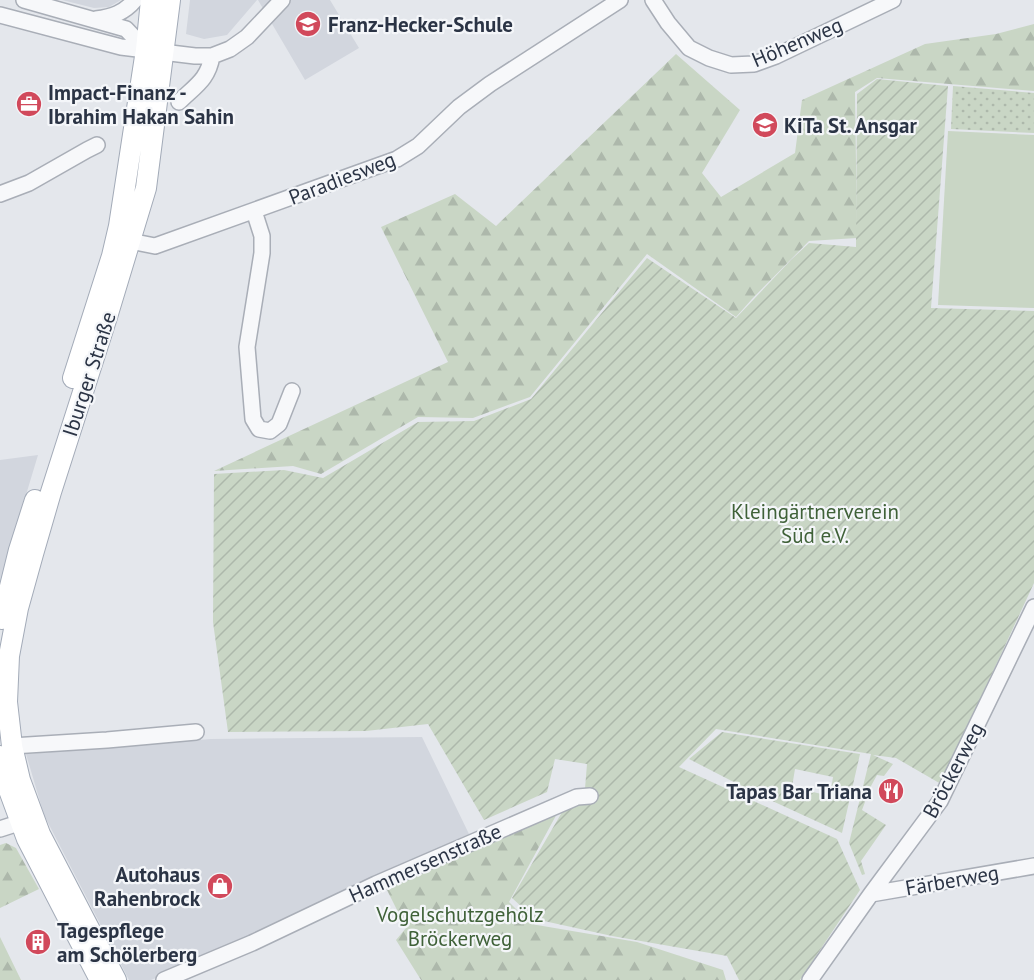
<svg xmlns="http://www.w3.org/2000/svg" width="1034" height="980" viewBox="0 0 1034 980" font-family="'PT Sans',sans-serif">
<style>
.built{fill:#d2d6de}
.grass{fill:#c9d6c5}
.forest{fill:url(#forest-firs)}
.park{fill:url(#park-dots)}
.garden{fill:url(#garden-furrows);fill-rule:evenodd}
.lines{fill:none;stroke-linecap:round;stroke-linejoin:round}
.minor-casing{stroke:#a9aeb7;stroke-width:18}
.major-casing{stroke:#a3abb8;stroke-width:22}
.minor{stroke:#f7f8fa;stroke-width:15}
.major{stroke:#fff;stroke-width:20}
.labels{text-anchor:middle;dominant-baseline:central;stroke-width:4.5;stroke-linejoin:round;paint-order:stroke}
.poi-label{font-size:21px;font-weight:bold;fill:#2b3445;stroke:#f4f6f9;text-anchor:start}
.street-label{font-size:21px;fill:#2b3445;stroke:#f4f6f9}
.park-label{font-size:21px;fill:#3f6138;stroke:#f4f6f9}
</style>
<defs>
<pattern id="forest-firs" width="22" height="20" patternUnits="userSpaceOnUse" patternTransform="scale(1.5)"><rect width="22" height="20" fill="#c9d6c5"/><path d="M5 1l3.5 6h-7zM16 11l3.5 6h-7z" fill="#adb8ab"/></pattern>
<pattern id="park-dots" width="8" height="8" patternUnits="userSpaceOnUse" patternTransform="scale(1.5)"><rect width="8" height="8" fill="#c9d6c5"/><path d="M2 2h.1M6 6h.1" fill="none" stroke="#adb8ab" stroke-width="1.8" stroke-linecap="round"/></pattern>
<pattern id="garden-furrows" width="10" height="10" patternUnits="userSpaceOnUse" patternTransform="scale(1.5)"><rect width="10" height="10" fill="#c9d6c5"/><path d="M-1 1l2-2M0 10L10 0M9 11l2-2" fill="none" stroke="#adb8ab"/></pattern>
</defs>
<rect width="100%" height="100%" fill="#e4e7ec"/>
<!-- built -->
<path class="built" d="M62,0h59l-12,7 -15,1z
M190,0h67l-30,35 -23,4 -18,-5z
M258,0h72l29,48 -54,32z
M38,455l-28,93 -10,37v-125z
M422,737l47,97 -220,104 -98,42h-22l-85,-165 -18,-61 185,-15z"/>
<!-- grass -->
<path class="grass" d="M948,131l86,4v173l-96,-3z"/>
<!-- forest -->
<path class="forest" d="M1034,24v67l-157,-13 -22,14 2,146 -48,3 -57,58 -16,18 -89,-63 -117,143 -57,21 -55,-1 -97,57 -28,-8 -79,5 234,-109 -67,-135 74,-33 41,32 180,-172 64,56 -38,63 19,24 74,-44 7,-53 123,-56 71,-10z
M559,810l-50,92 22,22 106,18 86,28 3,10h-305l-25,-40 10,-12 -22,-44z
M6,843l10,5 23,41 -39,19v-63z
M0,937l21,43h-21z"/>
<!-- park -->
<path class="park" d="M953,86l81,7v40l-83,-4z"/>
<!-- garden -->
<path class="garden" d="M877,79l71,7 -17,222 103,3v272l-93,201 -45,-26 -23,-3 20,9 -9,12 -7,-1 -6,11 -9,24 24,15 -25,36 4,13 -3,1 -13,-32 22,-89 -155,-25 -37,38 158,72 23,51 -60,90h-61l-12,-24 -115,-20 -77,-17 -23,-21 53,-91 19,-6 3,-37 -32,-5 -8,33 -63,28 -56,-96 -62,7 -138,1 -15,-110 1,-148 70,-4 39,8 95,-56 56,-1 57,-22 116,-141 89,60 55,-58 18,-17 47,4 1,-153z
M722,732l138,22 -18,79 -83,-38 -70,-36zM795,769l38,8 -3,19 -38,-9z"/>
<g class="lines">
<!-- minor casing -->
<g class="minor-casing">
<path id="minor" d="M24,0l102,29 20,21
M653,0l15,23 21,25 20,10 22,7 23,-1 22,-8 117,-56
M0,15l121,32 74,9h17l18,-7 17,-12 35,-37
M96,19c16,-2 28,-6 39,-19
M179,102c16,-16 29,-22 33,-46
M0,194l29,-11 58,-33 10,-5
M254,211l8,25v17l-15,94 6,72 6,10 11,2 9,-7 13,-33
M130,241l25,5 242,-87 21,-13 41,-39 31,-23 130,-84
M12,746l95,-6 89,-8
M0,829l31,-10
M871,894l163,-28
M164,980l88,-37 124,-59 201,-87 13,-1
M810,980l61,-86 69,-93 94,-194"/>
</g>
<!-- major casing -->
<g class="major-casing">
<path id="major" d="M73,378l39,-122 7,-30 27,-176 5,-50
M2,619l17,-69 16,-50
M0,756l6,26 21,57 73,141
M116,980l-76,-146 -20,-54 -8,-34 -5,-44 2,-46 9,-48 15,-54 18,-62 56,-175 39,-129 24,-188"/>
</g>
<!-- minor -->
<use href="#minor" class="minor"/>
<!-- major -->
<use href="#major" class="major"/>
</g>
<!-- icons -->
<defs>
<g id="school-disc" transform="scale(1.35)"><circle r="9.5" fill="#d1495b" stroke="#f4f6f9"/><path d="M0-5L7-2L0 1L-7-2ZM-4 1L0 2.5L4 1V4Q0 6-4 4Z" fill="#fff"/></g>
<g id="office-disc" transform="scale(1.35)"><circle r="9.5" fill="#d1495b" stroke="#f4f6f9"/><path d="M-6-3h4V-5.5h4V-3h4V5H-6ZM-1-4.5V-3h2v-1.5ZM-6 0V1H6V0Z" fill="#fff"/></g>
<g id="restaurant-disc" transform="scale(1.35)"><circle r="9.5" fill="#d1495b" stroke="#f4f6f9"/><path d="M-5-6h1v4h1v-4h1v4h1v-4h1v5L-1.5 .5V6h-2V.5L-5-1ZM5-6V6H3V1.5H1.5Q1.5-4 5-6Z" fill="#fff"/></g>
<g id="shop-disc" transform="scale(1.35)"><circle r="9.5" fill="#d1495b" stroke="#f4f6f9"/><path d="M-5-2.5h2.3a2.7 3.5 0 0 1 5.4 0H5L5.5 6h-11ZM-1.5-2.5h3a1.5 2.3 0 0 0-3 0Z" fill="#fff"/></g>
<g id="building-disc" transform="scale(1.35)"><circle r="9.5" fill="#d1495b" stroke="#f4f6f9"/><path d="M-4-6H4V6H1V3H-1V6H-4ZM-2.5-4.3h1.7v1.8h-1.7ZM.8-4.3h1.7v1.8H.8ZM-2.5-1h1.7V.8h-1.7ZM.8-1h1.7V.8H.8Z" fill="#fff"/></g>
</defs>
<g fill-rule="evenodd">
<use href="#school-disc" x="308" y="24"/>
<use href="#office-disc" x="29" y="104"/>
<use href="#school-disc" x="765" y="125"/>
<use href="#restaurant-disc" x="891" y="791"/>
<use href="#shop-disc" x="220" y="886"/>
<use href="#building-disc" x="38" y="942"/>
</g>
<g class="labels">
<!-- poi labels -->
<g class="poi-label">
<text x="328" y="24">Franz-Hecker-Schule</text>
<text x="48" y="92">Impact-Finanz -<tspan x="48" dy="24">Ibrahim Hakan Sahin</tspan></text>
<text x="784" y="125">KiTa St. Ansgar</text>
<text x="872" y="791" text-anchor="end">Tapas Bar Triana</text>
<text x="200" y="874" text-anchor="end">Autohaus<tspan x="200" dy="24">Rahenbrock</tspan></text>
<text x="57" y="930">Tagespflege<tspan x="57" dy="24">am Schölerberg</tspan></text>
</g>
<!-- street labels -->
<g class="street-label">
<text transform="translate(797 42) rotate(-23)">Höhenweg</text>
<text transform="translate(342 178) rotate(-21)">Paradiesweg</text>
<text transform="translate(89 374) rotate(-72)">Iburger Straße</text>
<text transform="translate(953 770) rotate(-62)">Bröckerweg</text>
<text transform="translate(425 863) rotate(-24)">Hammersenstraße</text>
<text transform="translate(952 880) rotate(-10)">Färberweg</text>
</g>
<!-- park labels -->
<g class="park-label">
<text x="815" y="511">Kleingärtnerverein<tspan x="815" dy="24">Süd e.V.</tspan></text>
<text x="460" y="914">Vogelschutzgehölz<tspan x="460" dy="24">Bröckerweg</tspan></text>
</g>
</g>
</svg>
